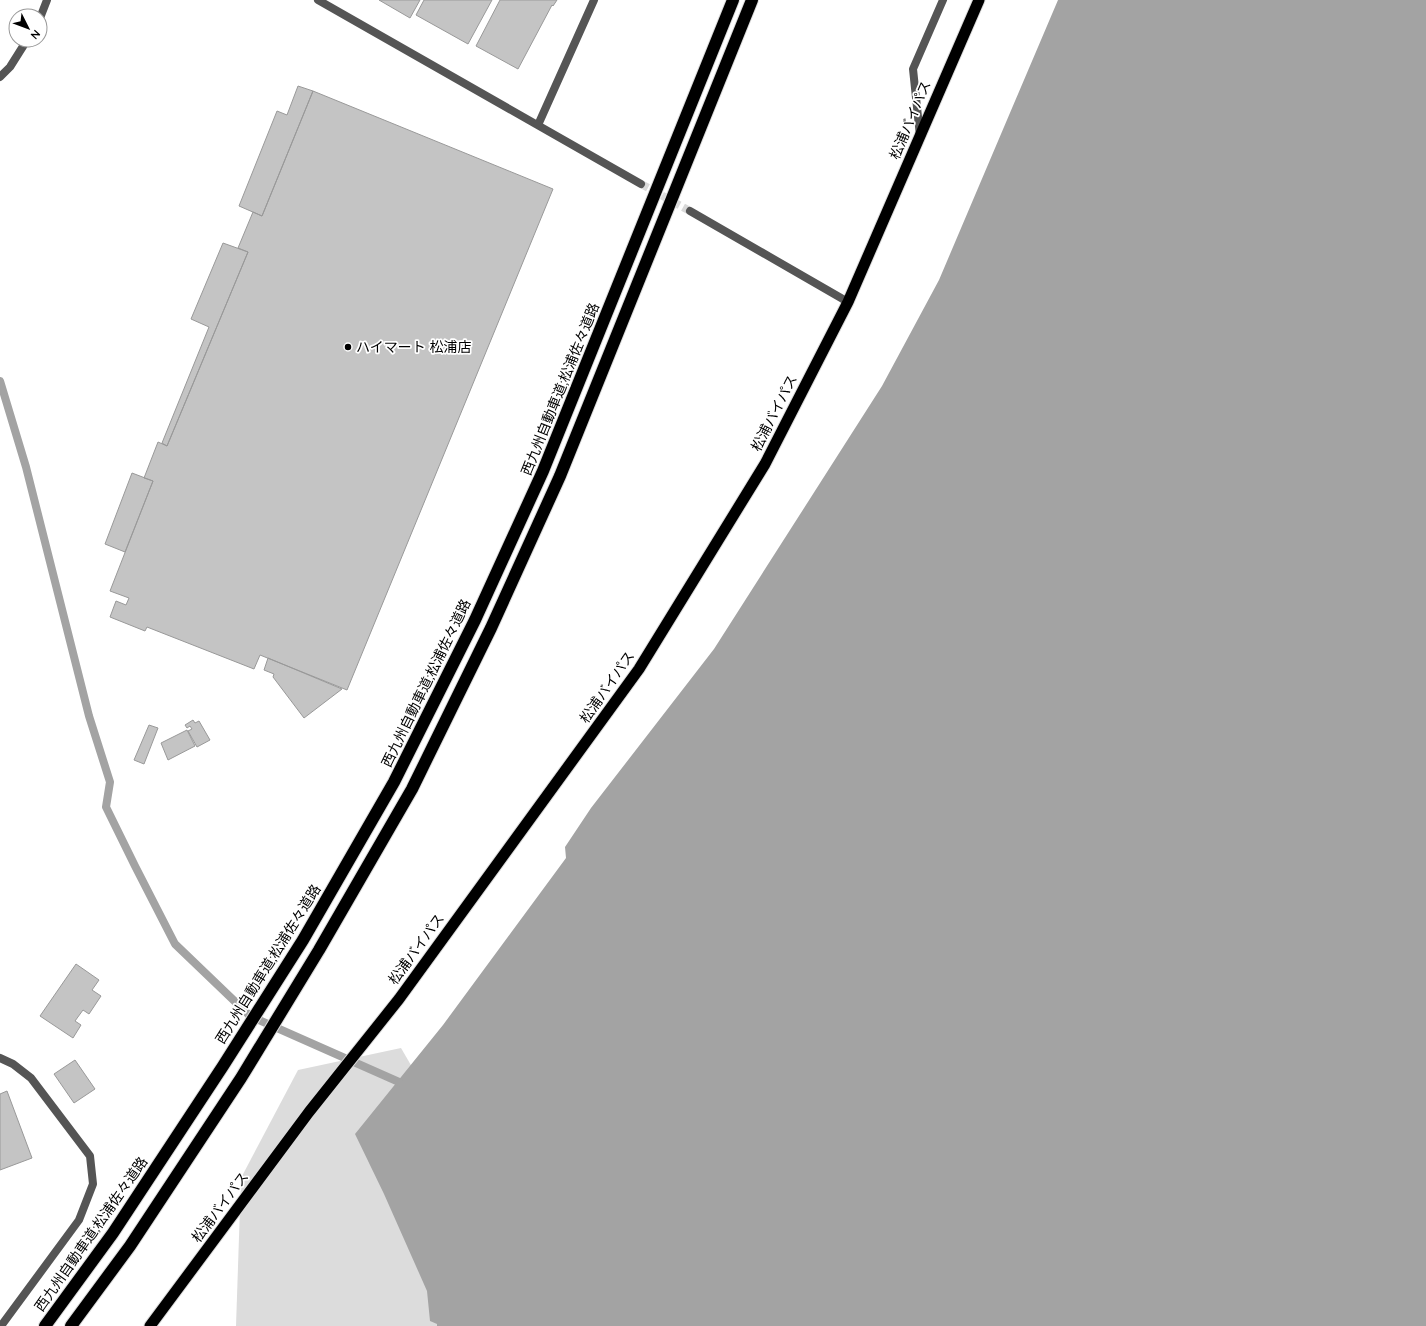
<svg xmlns="http://www.w3.org/2000/svg" width="1426" height="1326" viewBox="0 0 1426 1326" font-family="Quicksand,'Noto Sans JP',sans-serif">
<style>
.green{fill:#dcdcdc}
.water{fill:#a3a3a3}
.lines{fill:none;stroke-linecap:round;stroke-linejoin:round}
.stream{stroke:#a3a3a3;stroke-width:8}
.building{fill:#c4c4c4;stroke:#999}
.tertiary-tunnel{stroke:#d9d9d9;stroke-width:8;stroke-dasharray:8 4;stroke-linecap:butt}
.trunk-casing{stroke:#dbdbdb;stroke-width:13}
.motorway-casing{stroke:#dbdbdb;stroke-width:14}
.service{stroke:#555;stroke-width:8}
.tertiary{stroke:#555;stroke-width:8}
.trunk{stroke:#000;stroke-width:11}
.motorway{stroke:#000;stroke-width:12}
.poi-dot{fill:#000;stroke:#fff;stroke-width:1.5}
.labels{text-anchor:middle;dominant-baseline:central;stroke-width:3.5;stroke-linejoin:round;paint-order:stroke}
.street-label{font-size:14px;fill:#000;stroke:#fff}
.poi-label{font-size:14px;fill:#000;stroke:#fff;text-anchor:start}
</style>
<rect width="100%" height="100%" fill="#fff"/>
<!-- green -->
<path class="green" d="M401,1048l61,105 41,173h-267l5,-148 57,-108z"/>
<!-- water -->
<path class="water" d="M1058,0h368v1326h-989v-2l-7,-3 -3,-30 -43,-97 -29,-60 88,-109 123,-167 -1,-11 26,-39 123,-159 168,-263 57,-106z"/>
<g class="lines">
<!-- stream -->
<path class="stream" d="M0,381l26,86 63,249 21,66 -4,25 29,59 40,78 75,72 149,66"/>
</g>
<!-- building -->
<path class="building" d="M379,0h41l-10,18z
M424,0h68l-24,44 -52,-29z
M500,0h57l-4,6 -1,-1 -34,64 -42,-23z
M298,86l15,5 -51,125 -23,-10 38,-95 10,4z
M313,91l240,98 -206,501 -87,-35 -6,14 -107,-42 -2,4 -35,-14 6,-16 10,4 3,-7 -19,-7 43,-110 -9,-3 14,-36 9,4 81,-194 -10,-4 15,-36 9,4z
M223,243l25,9 -81,194 -5,-3 47,-116 -18,-8z
M132,473l21,8 -28,71 -20,-8z
M268,658l74,31 -38,29 -31,-41 1,-3 -10,-4z
M193,720l2,3 4,-2 11,19 -13,7 -9,-16 4,-2 -2,-3 -3,2 -2,-3z
M149,725l9,3 -14,36 -10,-4z
M187,730l8,16 -27,14 -7,-17z
M76,964l23,16 -7,10 9,6 -12,18 -6,-4 -8,11 6,4 -8,13 -33,-22z
M75,1060l20,29 -21,14 -20,-29z
M7,1091l25,67 -32,12v-76z"/>
<g class="lines">
<!-- tertiary-tunnel -->
<path class="tertiary-tunnel" d="M641,184l49,27"/>
<!-- trunk casing -->
<g class="trunk-casing">
<path id="trunk" d="M150,1326l159,-214 90,-113 240,-330 126,-205 83,-162 131,-302"/>
</g>
<!-- motorway casing -->
<g class="motorway-casing">
<path id="motorway" d="M45,1326l68,-93 110,-167 80,-126 91,-158 81,-162 68,-149 190,-471
M71,1326l59,-80 111,-168 78,-128 93,-161 79,-161 69,-152 192,-476"/>
</g>
<!-- service -->
<path class="service" d="M920,136l-7,-67 30,-69"/>
<!-- tertiary -->
<path class="tertiary" d="M318,0l323,184
M40,18l7,-18
M0,77l10,-10 17,-27
M538,125l56,-125
M690,211l158,91
M0,1058l13,6 18,14 59,78 3,28 -14,36 -78,106"/>
<!-- trunk -->
<use href="#trunk" class="trunk"/>
<!-- motorway -->
<use href="#motorway" class="motorway"/>
</g>
<!-- markers -->
<circle class="poi-dot" cx="348" cy="347" r="4"/>
<g class="labels">
<!-- street labels -->
<g class="street-label">
<text transform="translate(910 120) rotate(-67)">松浦バイパス</text>
<text transform="translate(560 389) rotate(-68)">西九州自動車道;松浦佐々道路</text>
<text transform="translate(774 413) rotate(-63)">松浦バイパス</text>
<text transform="translate(426 683) rotate(-64)">西九州自動車道;松浦佐々道路</text>
<text transform="translate(607 687) rotate(-55)">松浦バイパス</text>
<text transform="translate(416 949) rotate(-54)">松浦バイパス</text>
<text transform="translate(268 964) rotate(-58)">西九州自動車道;松浦佐々道路</text>
<text transform="translate(220 1207) rotate(-53)">松浦バイパス</text>
<text transform="translate(91 1234) rotate(-55)">西九州自動車道;松浦佐々道路</text>
</g>
<!-- poi labels -->
<g class="poi-label">
<text x="356" y="347">ハイマート 松浦店</text>
</g>
</g>
<!-- north arrow -->
<g transform="translate(28 28) rotate(132)"><circle r="19" fill="#ffffff" stroke="#999999"/>
<path d="M0-3L7 15L0 10L-7 15Z" fill="#000000"/>
<text y="-6" font-size="11" font-weight="bold" text-anchor="middle" fill="#000000">N</text>
</g>
</svg>
